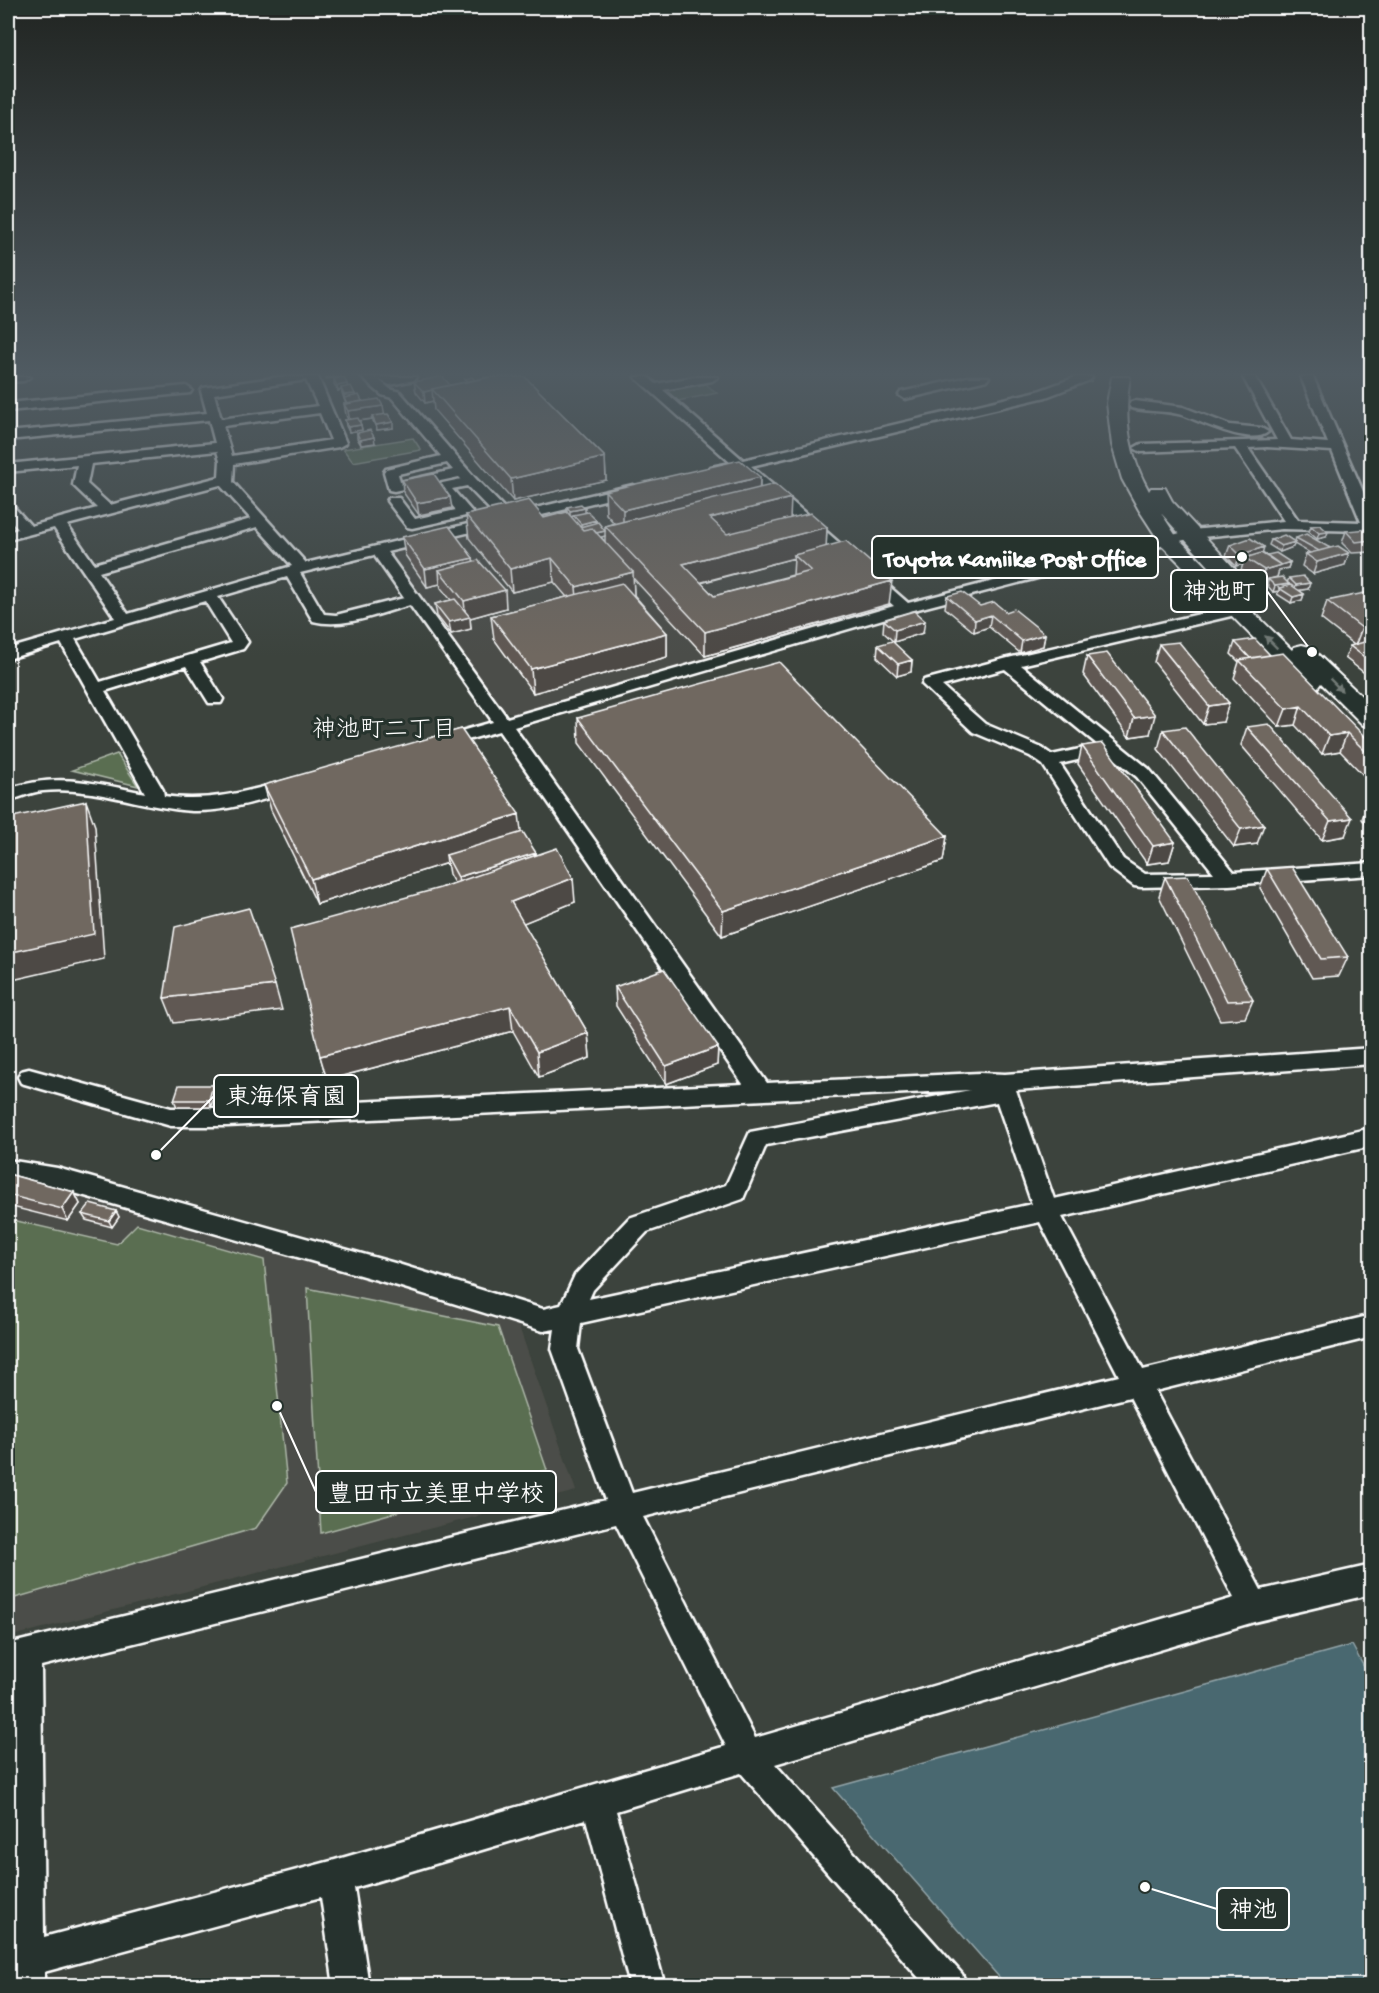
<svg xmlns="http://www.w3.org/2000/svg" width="1379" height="1993" viewBox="0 0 1379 1993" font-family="'Gochi Hand','Klee One',sans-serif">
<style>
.built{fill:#4c4e48}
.green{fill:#5a6e51;stroke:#acb6a8;stroke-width:1.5}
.water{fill:#49686f;stroke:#92a4a9;stroke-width:1.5}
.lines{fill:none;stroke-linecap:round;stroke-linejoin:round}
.minor-casing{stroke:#fff;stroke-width:5}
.highway-casing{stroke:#fff;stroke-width:4}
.minor{fill:#26332d;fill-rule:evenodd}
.highway{fill:#26332d;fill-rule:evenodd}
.wall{fill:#605953;stroke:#fff;stroke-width:1.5;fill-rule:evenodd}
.shaded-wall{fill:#4e4944;stroke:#fff;stroke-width:1.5}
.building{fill:#706861;stroke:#fff;stroke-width:1.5}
.oneway{fill:#727a76}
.labels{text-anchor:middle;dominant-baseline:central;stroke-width:6;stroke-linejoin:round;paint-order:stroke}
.neighbourhood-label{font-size:24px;fill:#fff;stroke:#26332d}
.leader{fill:none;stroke:#fff;stroke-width:2}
.callout-dot{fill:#fff;stroke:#26332d;stroke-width:2}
.callout{fill:#26332d;stroke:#fff;stroke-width:2}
.callout-label{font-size:24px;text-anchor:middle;font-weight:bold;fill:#fff}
</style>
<rect width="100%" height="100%" fill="#3c433d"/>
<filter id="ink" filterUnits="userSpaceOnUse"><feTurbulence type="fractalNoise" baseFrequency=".0167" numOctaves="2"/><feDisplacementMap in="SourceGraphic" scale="12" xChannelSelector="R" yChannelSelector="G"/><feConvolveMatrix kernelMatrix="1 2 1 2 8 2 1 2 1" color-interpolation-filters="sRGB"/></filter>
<g filter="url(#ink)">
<!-- built -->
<path class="built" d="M734,472l6,1 153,130 -2,4 -375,107 -14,-4 -112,-153 5,-6z
M8,1174l43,9 466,138 59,170 -568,146z"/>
<!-- green -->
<path class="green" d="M702,381l15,12 -39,8 -14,-12z
M413,438l8,12 -68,12 -10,-13z
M117,754l21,32 -66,-16z
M8,1219l109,25 20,-20 127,36 23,223 -31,45 -248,72z
M307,1288l191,39 49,143 -226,63z"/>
<!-- water -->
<path class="water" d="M1352,1645l19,35v305h-365l-173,-197z"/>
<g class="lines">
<!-- minor casing -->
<g class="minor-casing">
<path id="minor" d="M8,377h22l-6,4 -16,1z
M279,377h39l28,66 -7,4 -105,17 -1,18 73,81 191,-46 -30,-31 -15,3 20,23 -2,3 -58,13 -5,-1 -20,-26 2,-3h10l16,21 41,-9 -20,-23 2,-3 23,-5 -2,-2 -65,14 -5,-1 -5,-18 2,-3 55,-13 -49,-58 -10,-3 -21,-18h13l3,2 -1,-2h40l-2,3 -24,5 -11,-5 11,9 10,3 75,86 35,36 123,-29 7,4 -2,3 -251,60 120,166 387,-112 -156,-137 -22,5 -5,-1 -2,-3 2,-3 20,-4 -96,-86h13l8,7 38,-7h24l-6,4 -49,9 80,70 295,-69 38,-14h16l-2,3 -44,17 -295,69 157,137 284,-73 92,-9 -49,-73 -94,4 -7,-4 7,-4 136,-4 -34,-63h12l36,63 37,3 -27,-66h12l59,135v22l-7,-3 -83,-2 -90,9 -282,73 -396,116 253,356 213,-10 25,1 367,-26v16l-356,26 38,109 318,-71v18l-310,71 81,153 229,-55v22l-217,54 106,199 111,-25v29l-118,28 -479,142 187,210 5,12h-41l-185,-213 -125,38 49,175h-35l-44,-167 -232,69 15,98h-35l-13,-89 -277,75v14h-34v-5h-2v-34l2,-1 1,-273 -3,1v-30l598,-144 -54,-151 3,-20 -12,2 -145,-45 -341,-98 -49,-10v-18l49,8 341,96 145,45 18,-4 14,-30 54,-57 97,-33 24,-53 220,-42 -743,36h-56l-150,-43 -3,-6 3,-6 8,-2 142,39h56l516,-24 -244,-353 -60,17 -6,-1 -3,-4 3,-4 60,-17 -83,-117c-30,8 -65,24 -97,16l-26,-44 -69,20 30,45 -5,7 -43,13 23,37 -2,4h-12l-23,-37 -81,25 58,99 1,6c45,7 85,-5 129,-17l6,2 3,4 -3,4c-34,10 -71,23 -107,22 -50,-3 -98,-25 -149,-20 -12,1 -24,7 -35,10v-12c49,-17 87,-6 137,4l-84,-150 -53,16v-10l107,-31 -61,-90 -46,12v-8l10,-3 -10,-12v-12l5,1 18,20 66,-18 -24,-23 4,-20 -69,7v-8l207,-21 -6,-23 -201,20v-8l199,-19 -6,-22 2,-3zM306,380l12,26 -97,13 -7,-25zM320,413l11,27 -99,16 -9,-30zM1267,447l65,4 29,71 -63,-2 -50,-72zM217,451l3,10 -1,16 -109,28 -23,-21 4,-20zM447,463l6,7 -53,12 -2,-8zM220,485l31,34 -157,45 -27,-39zM257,527l35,39 -164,48 -29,-42zM374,555l30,43 -68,17 -12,-1 -24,-41zM205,601l26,42 -131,39 -25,-43zM997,1102l35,102 -443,95 4,-9 54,-58 96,-33 23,-54zM1040,1222l79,154 -487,117 -54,-144 3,-26zM1130,1397l104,201 -479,140 -112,-221zM616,1524l110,222 -391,114 -291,77 -3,-271z
M968,377h21l-2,3 -82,19 -6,-4 2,-3z
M186,386l6,4 -2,3 -182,18v-8z
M1135,401l48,6 47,18 31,3 7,4c-16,15 -68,-11 -86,-17 -16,-5 -35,-3 -51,-7l-2,-3 2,-3z
M1239,605l8,5 -3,3 -223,52 128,104 85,103 138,-9v12l-143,10 -88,2 -7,-1 -25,-19 -66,-102 -13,-9 -57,-24 -51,-48 2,-4 84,-22zM1005,669l93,76 -46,10 -10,-7 -57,-24 -43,-38zM1108,753l29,24 77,96 -69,1 -22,-15 -63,-95z"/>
</g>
<!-- highway casing -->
<g class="highway-casing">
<path id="highway" d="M1112,377h18c-7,39 -1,79 19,114l2,-3h14l7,13 63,68 -3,5 -8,1 -8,-1 -55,-61 15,23 116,114 2,-3 8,-2 8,2 62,59v21l-9,-2 -42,-42 -3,4 -8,2 -8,-2 -141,-143 -22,-34 -17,-31 -10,-34 -5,-42z"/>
</g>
<!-- minor -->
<use href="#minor" class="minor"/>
<!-- highway -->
<use href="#highway" class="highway"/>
</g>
<!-- wall -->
<path class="wall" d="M487,377h38l80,80 1,23 -93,21 -79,-91 -1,-9 -8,2 -9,-11 -2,-10 36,3 16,-3 -1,-3 10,1z
M334,379l13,5 1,3 7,9 7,5 23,13 8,14 -16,2 -5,-11 -13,2 2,4 1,5 -13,2 -3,-6 -1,-6h3l-2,-5 -2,-11h2l-2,-5 -3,-9 -3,1 -4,-7z
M357,433l18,10 -14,2 -4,-7z
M760,477v11l30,30 37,9 -1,20 63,57 -184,52 -72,-78 1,17 33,38v24l-134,36 -39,-54 -3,-23 76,-19 -13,-15 -42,10 -43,-54 -3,-23 78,3 23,-6v-5l18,5 11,8v3l9,7v-4l9,-3 -8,-9 -1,-23zM605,536v6l-4,-5zM794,558l-1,17 -79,21 -13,-13z
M402,480l50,28 -33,7 -16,-23z
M1311,526l15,11 -9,2 -8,-7z
M1346,531l25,1v20l-19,1 -10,-10z
M402,537l71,21v3l33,47 -36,10 1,11 -20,5 -14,-18 -2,-12 16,-4 -10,-12 -1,-4 -13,3 -22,-32z
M1296,538l53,15 -4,12 -32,9 -11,-8 4,-12 4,-1 -16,-9z
M1271,540l24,2 -2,5 -13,5 -11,-7z
M1230,545l32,8 5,3v-1l23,7 -2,6 -9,2 -2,7 -5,1 15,5 2,-5 19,11 -9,1 5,4 -2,6 -11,3 -14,-9 2,-3 -6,1 -6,-7 1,-5 -8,2 -19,-12 2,-6 -7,2 -10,-10z
M1371,594v84l-26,-20 5,-12 4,-1 -33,-26 6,-18z
M947,596l33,10 26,6 39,22 -2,12 -23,7 -31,-26 -15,5 -29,-24z
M884,620l39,13 -29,9 -11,-10z
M1235,642l35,13 101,88v36l-3,1 -28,-29 -18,3 -27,-29 -16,2 -45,-49 5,-16 -8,-8z
M1159,644l64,78 -20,2 -49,-62z
M878,645l34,15 -1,12 -14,4 -20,-19z
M1087,656l63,78 -21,3 -46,-63z
M578,718l369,118 -4,25 -221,75 -143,-193z
M1247,727l98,109 -23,4 -81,-95z
M1163,730l94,114 -23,3 -76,-98z
M1082,746l93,96 -6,19 -22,3 -69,-100z
M264,785l257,47 15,21v2l39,47 -52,21 65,110 2,25 -51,19 -26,-46 -186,49 -7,-24 120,-168 14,-5 -5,-9 -2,-11 -130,41 -46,-94z
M1367,806h4v26l-9,-13z
M1267,869l81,88 -9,19 -27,2 -52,-90z
M1165,877l88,123 -8,18 -25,2 -61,-124z
M275,985l7,25 -108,13 -10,-25z
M615,987l103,60 -1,18 -51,19 -50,-78z
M213,1085l2,6 -4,16h-34l-3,-7z
M8,1174l66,18 6,12 -12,17 -60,-15z
M116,1211l3,6 -7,10 -26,-7 -4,-6z"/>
<!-- shaded-wall -->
<path class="shaded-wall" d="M326,377h16l-16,2z
M347,384l1,5 -7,-1v2l-3,1 -1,-5z
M432,390l1,11 -8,2 -1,-11z
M355,394l1,5 -11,2 -1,-6z
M383,406l2,11 -13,-1v3l-22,3 -2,-11z
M393,422v6l-16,2 -1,-5z
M361,425l1,5 -13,2 -1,-5z
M374,437l1,6 -14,2 -1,-5z
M605,457l1,23 -93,21 -2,-22z
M760,477l-1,23 -136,33v-23z
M450,497l2,11 -33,7 -2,-12z
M791,498l-1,22 -80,21v-23z
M585,508v5l-15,4v-6z
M596,520v6l-15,4v-6z
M827,527l-1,23 -32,5v3l-111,29v-23z
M605,531v5l-21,6 -1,-6z
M1328,532l-2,5 -9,2 2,-6z
M1295,542l-2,5 -13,5 1,-6z
M1264,547l-3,11h-16l-2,6 -7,2 4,-11z
M1349,553l-4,12 -32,9 4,-12z
M473,558l2,17 -36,-5 1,14 -13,3 -2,-18z
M552,558l2,24 -42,10 -2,-23z
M1290,562l-2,6 -9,2 -2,7 -17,5 4,-12z
M633,572l1,23 -56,15 -2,-23z
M892,581l-3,23 -184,52v-24z
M1310,583l-2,6 -14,2 2,-6z
M1289,584l-2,6 -8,-2v3l-6,1 2,-6z
M505,590l1,18 -36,10 1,11 -20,5 -2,-12 17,-4 -2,-17z
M1304,594l-2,6 -11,3 2,-6z
M991,615l-2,12 -15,5 1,-12z
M925,621l-2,12 -29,9 1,-12z
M1371,626v16l-16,4 7,-18z
M667,633v24l-134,36 -2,-24z
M1045,634l-2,12 -23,7 2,-12z
M912,660l-1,12 -14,4 1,-12z
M1229,703l-6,19 -20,2 6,-18z
M1301,706l-6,19 -16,2 7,-18z
M1155,715l-5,19 -21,3 5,-19z
M1347,733l-7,18 -18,3 7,-18z
M1371,771v8l-3,1z
M86,801l9,25 9,133 -96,22v-28z
M519,814l3,25 -76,16 1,8 -130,41 -6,-25z
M1352,818l-7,18 -23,4 8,-19z
M1264,825l-7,19 -23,3 7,-18z
M947,836l-4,25 -221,75 1,-25z
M1175,842l-6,19 -22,3 6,-18z
M536,853l2,18 -77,24 -3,-18z
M573,878l2,24 -61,25 -3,-25z
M510,1006l3,25 -186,49 -7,-24z
M588,1033l2,25 -51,19 -2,-25z
M718,1047l-1,18 -51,19v-18z
M213,1085l2,6 -4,16 -2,-7z
M74,1192l6,12 -12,17 -6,-12z
M116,1211l3,6 -7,10 -3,-6z"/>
<!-- building -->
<path class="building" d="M344,377l3,7 -10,2 -3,-7z
M439,377h4l7,8 -18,4v1l-8,2 -10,-10z
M472,377l3,3 -7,1 -3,-2z
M491,377h34l80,80 -94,22 -79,-90z
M351,386l4,8 -11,1 -3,-7z
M359,395l3,6 -15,3 -3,-6z
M379,399l4,7 -35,5 -4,-7z
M388,414l5,8 -17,3 -4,-9z
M358,418l3,7 -13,2 -3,-7z
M370,430l4,7 -14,3 -3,-7z
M740,460l20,17 -137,33 -18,-19z
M434,474l16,23 -33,6 -15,-23z
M775,484l16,14 -81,20 17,16 84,-21 16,14 -144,37 31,32 97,-25 -17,-16 52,-14 46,40 -187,51 -100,-106z
M529,500l15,18 23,-6 16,18 9,-2 41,44 -57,15 -24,-29 -42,11 -44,-54z
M581,504l4,4 -15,3 -3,-4z
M588,512l8,8 -15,4 -8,-9z
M598,522l7,9 -9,2 -4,-5 -9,2 -3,-3z
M1320,525l8,7 -9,1 -8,-7z
M449,526l24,32 -48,11 -23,-32z
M1369,529l2,3v8l-15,2 -10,-11z
M1306,534l24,14 -11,3 -23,-13z
M1284,535l11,7 -14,4 -10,-6z
M1250,538l14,9 -24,8 -10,-10z
M1338,546l11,7 -32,9 -11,-8z
M1261,553l20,12 -17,5 -19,-12z
M1276,553l14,9 -9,3 -14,-10z
M478,560l27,30 -41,11 -25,-31z
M1303,576l7,7 -14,2 -7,-7z
M1282,577l7,7 -14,2 -7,-7z
M622,583l45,50 -136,36 -40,-53z
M1291,585l13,9 -11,3 -14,-9z
M962,592l18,14 14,-4 12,10 8,-3 31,25 -23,7 -31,-26 -16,5 -28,-24z
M1369,592l2,2v32l-9,2 -35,-27z
M455,599l15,18 -21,5 -14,-18z
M914,611l11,10 -30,9 -11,-10z
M1255,639l15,16 -20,3 -15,-16z
M1371,640v22l-21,-16z
M892,641l20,19 -14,4 -20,-19z
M1179,642l50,61 -20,3 -50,-62z
M1107,653l48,62 -21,3 -47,-62z
M1283,653l88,90v14l-24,-24 -18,3 -28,-30 -15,3 -47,-49z
M779,662l168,174 -224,75 -145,-193z
M1269,724l83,94 -22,3 -83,-94z
M1185,727l79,98 -23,4 -78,-99z
M461,729l58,85 -208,65 -47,-94z
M1103,743l72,99 -22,4 -71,-100z
M86,801l8,133 -86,19v-135z
M1367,806h4v6z
M523,832l13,21 -78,24 -12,-22z
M557,848l16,30 -62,24 77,131 -51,19 -27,-46 -190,50 -30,-127 150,-41z
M1292,867l56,90 -27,2 -54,-90z
M1188,876l65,124 -26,1 -62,-124z
M249,908l26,77 -111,13 11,-71z
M664,969l54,78 -52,19 -51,-79z
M179,1085h34l-4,15h-35z
M8,1174l66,18 -12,17 -54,-14z
M90,1204l26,7 -7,10 -27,-7z"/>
<!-- one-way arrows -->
<defs><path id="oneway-solid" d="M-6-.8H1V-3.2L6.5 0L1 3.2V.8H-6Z" transform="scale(1.5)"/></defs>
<g class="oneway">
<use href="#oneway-solid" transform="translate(1271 642) rotate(-135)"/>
<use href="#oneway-solid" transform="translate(1336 685) rotate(45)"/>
</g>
</g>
<!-- sky -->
<linearGradient id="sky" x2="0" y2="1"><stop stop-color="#212522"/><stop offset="0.57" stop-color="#505b62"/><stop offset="1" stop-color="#505b62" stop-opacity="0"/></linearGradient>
<rect width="1379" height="656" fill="url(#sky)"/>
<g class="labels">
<!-- neighbourhood labels -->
<g class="neighbourhood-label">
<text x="384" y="731">神池町二丁目</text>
</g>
</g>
<!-- callouts -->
<path class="leader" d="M1242 557L1158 557M1312 652L1267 591M156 1155L214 1096M277 1406L316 1492M1145 1887L1217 1909"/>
<g class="callout-dot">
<circle cx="1242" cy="557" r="6"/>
<circle cx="1312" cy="652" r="6"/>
<circle cx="156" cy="1155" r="6"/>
<circle cx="277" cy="1406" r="6"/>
<circle cx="1145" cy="1887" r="6"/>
</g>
<g class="callout">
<rect x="872" y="536" width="286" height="42" rx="6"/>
<rect x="1171" y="570" width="96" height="42" rx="6"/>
<rect x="214" y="1075" width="144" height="42" rx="6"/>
<rect x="316" y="1471" width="240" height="42" rx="6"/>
<rect x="1217" y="1888" width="72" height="42" rx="6"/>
</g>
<g class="callout-label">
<text x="1015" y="566">Toyota Kamiike Post Office</text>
<text x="1219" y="599">神池町</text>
<text x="286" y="1104">東海保育園</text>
<text x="436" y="1501">豊田市立美里中学校</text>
<text x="1253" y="1917">神池</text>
</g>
<!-- margin -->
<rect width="1379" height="1993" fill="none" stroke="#26332d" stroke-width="30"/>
<rect x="15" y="15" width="1349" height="1963" fill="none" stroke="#fff" stroke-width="2" filter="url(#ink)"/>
</svg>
